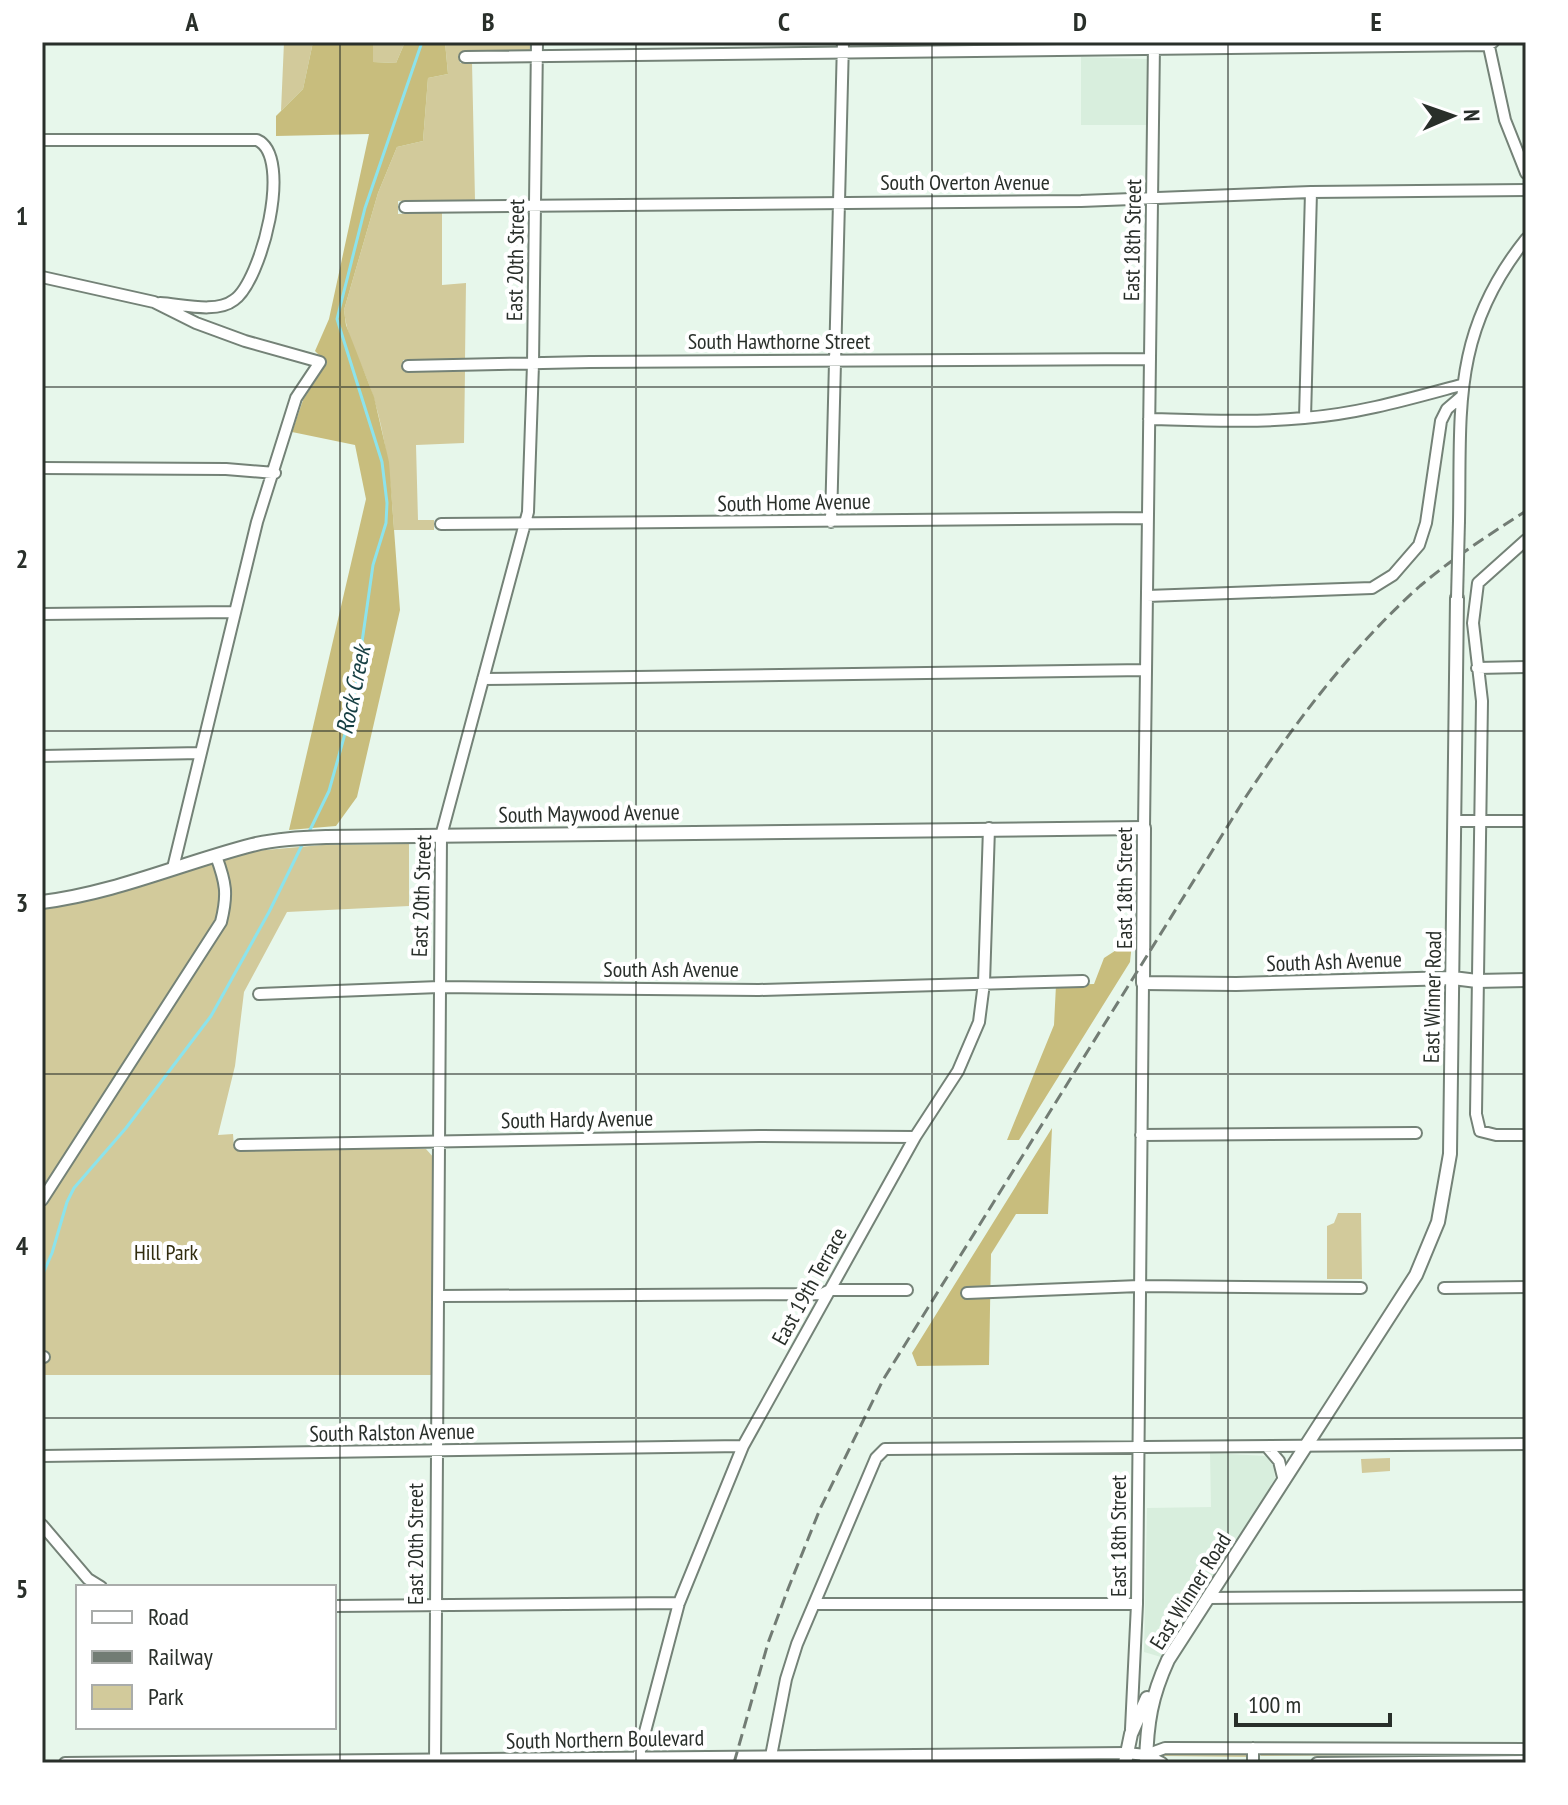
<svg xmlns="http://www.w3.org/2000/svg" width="1568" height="1805" viewBox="0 0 1568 1805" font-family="'PT Sans Narrow',sans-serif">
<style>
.built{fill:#d8eedd}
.green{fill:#d2ca9b}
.forest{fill:#c8bd7d}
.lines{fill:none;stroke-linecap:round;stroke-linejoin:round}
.stream{stroke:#8ce3ec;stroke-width:3}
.minor-casing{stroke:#748277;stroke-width:14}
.tertiary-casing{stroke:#748277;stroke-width:16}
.minor{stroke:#fff;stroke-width:10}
.tertiary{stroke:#fff;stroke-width:12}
.rail{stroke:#727c74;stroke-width:3;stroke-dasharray:12 6;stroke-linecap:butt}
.minor-bridge-casing{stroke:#748277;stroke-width:14;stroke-linecap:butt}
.minor-bridge{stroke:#fff;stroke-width:10}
.grid{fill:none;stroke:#292f2a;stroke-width:2;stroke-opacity:0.55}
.labels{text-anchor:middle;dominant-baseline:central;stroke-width:8;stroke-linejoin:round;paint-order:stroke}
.street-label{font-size:22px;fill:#292f2a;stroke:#fff}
.park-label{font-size:22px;fill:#312c0f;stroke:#fff}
.water-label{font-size:24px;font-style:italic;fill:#153e42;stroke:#fff}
.neatline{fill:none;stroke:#292f2a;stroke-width:3}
.grid-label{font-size:26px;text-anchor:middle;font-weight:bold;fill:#292f2a}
</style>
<rect width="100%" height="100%" fill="#e7f7eb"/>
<!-- built -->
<path class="built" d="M1081,57l66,2 -1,66h-65z
M1210,1453l57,3 6,6 2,17 -114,178 -17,-5 3,-144 64,-1z"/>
<!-- green -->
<path class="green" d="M284,42h29l-10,47 -22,22z
M373,42h32l-9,21 -23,-1z
M445,42h88v4l-5,5 -69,3 1,9 12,-1 3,138 -77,1v13l44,-2v73l24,-2 -1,76 -62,1 1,12 61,-1 -1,72 -48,2 2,75h16v10h-40c-3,-45 -7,-88 -20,-131 -9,-31 -27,-57 -30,-89l34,-117 19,-46 26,-6 5,-63 20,-4z
M409,844v62l-122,6 -43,80 -9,74 -17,69 15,-1 1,14 192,1 8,9 -3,217h-389v-469l211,-55 69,-6z
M1338,1213h23l1,66h-35v-53l7,-3z
M1390,1458v13l-28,2 -1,-14z
M1246,1752l3,2 -3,3 -83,-1 3,-3z
M1261,1752l136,1 -2,2 -134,1 -2,-2z"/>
<!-- forest -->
<path class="forest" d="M313,42h60v20l23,1 9,-21h40l3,32 -20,4 -5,63 -26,6 -19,46 -34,117 2,15 28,72 15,65 11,148 -43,187 -21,29 -47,4 77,-331 -11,-54 -63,-13 11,-32 24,-37 -12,-12 14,-32 40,-185 -93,2v-20l27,-27z
M1133,933l-3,29 -111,178h-12l47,-115 2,-40 38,-1 10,-26 17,-11 3,-13z
M1052,1128l-4,86h-32l-25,40 -2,111 -72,1 -5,-13z"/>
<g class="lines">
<!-- stream -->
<path class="stream" d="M308,834l21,-43 24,-86 20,-140 13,-42 1,-20 -5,-41 -45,-143 28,-111 57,-166
M42,1276l10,-23 15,-51 7,-14 52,-60 85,-112 58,-104 35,-71"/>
<!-- minor casing -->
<g class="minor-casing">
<path id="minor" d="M1488,42l17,78 21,53
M465,57l1023,-12 5,-3
M42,140h215c37,16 4,142 -23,160 -18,14 -53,4 -74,3
M405,207l676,-6 230,-9 215,-2
M42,277l112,25 42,21 49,18 75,21 -24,36 -39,124 -84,346
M408,366l182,-4 560,-3
M1305,418l6,-226
M1149,419c51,1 103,4 155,-1 54,-4 105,-19 157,-33
M42,468l184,1 49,4
M1459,521c2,-112 -8,-188 67,-282
M831,522l12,-480
M441,524l706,-6
M1526,540l-48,43 -5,40 9,78 -6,413 4,17 16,4h30
M1147,596l225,-8 21,-13 26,-30 7,-22 15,-102 6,-12 14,-12
M42,614l193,-2
M1477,668l49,-1
M483,679l663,-9
M42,756l159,-3
M1455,821h71
M1144,828l10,-784
M259,994l180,-7 320,3 324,-9
M1141,1135l275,-2
M240,1145l519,-9 156,1
M42,1200l179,-278c7,-28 5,-39 -5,-66
M1444,1288l82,-1
M967,1293l172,-7 222,2
M438,1296l384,-2 8,-4h77
M42,1357h2
M1267,1447l12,14 5,20
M42,1456l701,-10
M42,1525l46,54 13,8
M1209,1598l317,-2
M815,1604h322
M334,1606l345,-3
M1131,1729l6,-125 6,-621
M1253,1748v15
M1146,1755l19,-7 361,1
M771,1756l15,-77 11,-35 79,-186 9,-9 641,-5
M637,1762l42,-159 64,-157 172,-309 43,-66 21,-49 5,-39 5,-155
M65,1763l1061,-10 20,2 16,8
M435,1763l6,-927 87,-324 5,-148 4,-322
M1317,1763l209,-2"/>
</g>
<!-- tertiary casing -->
<g class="tertiary-casing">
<path id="tertiary" d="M42,902c73,-9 140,-39 210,-57 24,-6 49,-7 74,-8l818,-9 -1,155 93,1 217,-6 24,3 49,-1
M1125,1763l6,-29 16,-36
M1146,1763c1,-40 5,-66 22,-103l248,-385 22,-53 12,-68 7,-556"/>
</g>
<!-- minor -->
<use href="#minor" class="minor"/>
<!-- tertiary -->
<use href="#tertiary" class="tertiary"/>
<!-- rail -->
<path class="rail" d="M734,1763l34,-120 20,-54 32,-80 63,-129 364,-585c50,-75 106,-149 173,-209 33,-28 70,-52 106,-75"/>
<!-- minor-bridge casing -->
<g class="minor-bridge-casing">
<path id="minor-bridge" d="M1457,598l2,-77"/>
</g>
<!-- minor-bridge -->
<use href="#minor-bridge" class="minor-bridge"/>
</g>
<!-- grid -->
<path class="grid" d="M340,42v1721M636,42v1721M932,42v1721M1228,42v1721M42,387h1484M42,731h1484M42,1074h1484M42,1418h1484"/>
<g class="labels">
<!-- street labels -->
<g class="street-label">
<text x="965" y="182">South Overton Avenue</text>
<text transform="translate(1132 240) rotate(-89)">East 18th Street</text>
<text transform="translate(515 260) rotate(-89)">East 20th Street</text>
<text x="779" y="341">South Hawthorne Street</text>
<text transform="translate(794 502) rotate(-1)">South Home Avenue</text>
<text transform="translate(589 813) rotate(-1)">South Maywood Avenue</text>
<text transform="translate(1124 888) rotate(-90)">East 18th Street</text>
<text transform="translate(421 896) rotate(-88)">East 20th Street</text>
<text transform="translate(1334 961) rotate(-2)">South Ash Avenue</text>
<text x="671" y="969">South Ash Avenue</text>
<text transform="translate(1432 997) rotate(-89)">East Winner Road</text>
<text transform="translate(577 1119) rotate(-1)">South Hardy Avenue</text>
<text transform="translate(809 1286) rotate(-61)">East 19th Terrace</text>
<text transform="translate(392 1432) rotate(-1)">South Ralston Avenue</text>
<text transform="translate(1118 1536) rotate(-90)">East 18th Street</text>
<text transform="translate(415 1544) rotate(-90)">East 20th Street</text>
<text transform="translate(1190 1591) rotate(-58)">East Winner Road</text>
<text transform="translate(605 1739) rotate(-1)">South Northern Boulevard</text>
</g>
<!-- park labels -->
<g class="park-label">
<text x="166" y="1252">Hill Park</text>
</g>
<!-- water labels -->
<g class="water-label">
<text transform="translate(353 690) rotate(-78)">Rock Creek</text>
</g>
</g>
<!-- border -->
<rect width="1568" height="1805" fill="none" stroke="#ffffff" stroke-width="88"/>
<!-- legend -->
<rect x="76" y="1585" width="260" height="144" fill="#ffffff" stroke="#a9acaa" stroke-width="2"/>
<rect x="92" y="1611" width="40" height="12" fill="#ffffff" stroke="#a9acaa" stroke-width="2"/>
<text x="148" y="1625" font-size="24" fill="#292f2a">Road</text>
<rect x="92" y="1651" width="40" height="12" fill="#727c74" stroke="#a9acaa" stroke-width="2"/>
<text x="148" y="1665" font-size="24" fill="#292f2a">Railway</text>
<rect x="92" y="1685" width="40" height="24" fill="#d2ca9b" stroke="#a9acaa" stroke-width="2"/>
<text x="148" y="1705" font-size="24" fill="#292f2a">Park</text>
<!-- north arrow -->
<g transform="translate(1452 116) rotate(88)" stroke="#ffffff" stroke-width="6" paint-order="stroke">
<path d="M0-6L14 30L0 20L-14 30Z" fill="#292f2a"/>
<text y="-12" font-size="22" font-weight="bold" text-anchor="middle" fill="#292f2a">N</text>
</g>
<!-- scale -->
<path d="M1236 1713v12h154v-12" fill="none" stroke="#292f2a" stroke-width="4"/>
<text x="1248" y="1713" font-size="24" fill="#292f2a" stroke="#ffffff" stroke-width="6" paint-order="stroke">100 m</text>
<rect x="44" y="44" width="1480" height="1717" class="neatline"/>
<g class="grid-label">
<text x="192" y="31">A</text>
<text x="488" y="31">B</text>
<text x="784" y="31">C</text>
<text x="1080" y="31">D</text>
<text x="1376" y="31">E</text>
<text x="22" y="225">1</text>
<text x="22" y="568">2</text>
<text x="22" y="912">3</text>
<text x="22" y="1255">4</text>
<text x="22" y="1598">5</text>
</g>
</svg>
